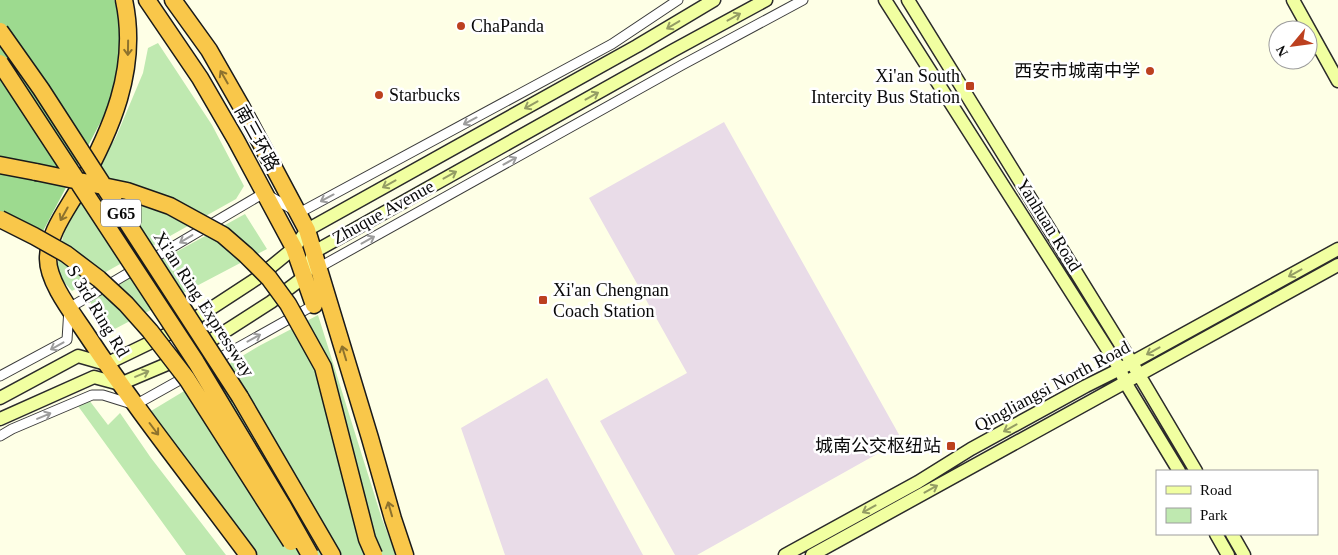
<svg xmlns="http://www.w3.org/2000/svg" width="1338" height="555" viewBox="0 0 1338 555" font-family="'Times New Roman','Noto Sans SC',serif">
<style>
.industrial{fill:#e9dce8}
.green{fill:#bfe9b0}
.forest{fill:#9dda8f}
.lines{fill:none;stroke-linecap:round;stroke-linejoin:round}
.street-casing{stroke:#3c3c3c;stroke-width:11}
.secondary-casing{stroke:#2b2b2b;stroke-width:15}
.highway-casing{stroke:#1a1a1a;stroke-width:19}
.street{stroke:#fff;stroke-width:9}
.secondary{stroke:#f1ffa1;stroke-width:12}
.highway{stroke:#f9c74a;stroke-width:16}
.highway-bridge-casing{stroke:#1a1a1a;stroke-width:19;stroke-linecap:butt}
.highway-bridge{stroke:#f9c74a;stroke-width:16}
.oneway{stroke:#949d64}
.oneway2{stroke:#8d722d}
.oneway3{stroke:#9d9d9d}
.poi-dot{fill:#bc401f;stroke:#fff;stroke-width:2}
.labels{text-anchor:middle;dominant-baseline:central;stroke-width:5;stroke-linejoin:round;paint-order:stroke}
.shield{fill:#fff;stroke:#535353;stroke-width:1}
.shield-label{font-size:16px;font-weight:bold;fill:#090909}
.poi-label{font-size:18px;fill:#090909;stroke:#fff;text-anchor:start}
.street-label{font-size:18px;fill:#090909;stroke:#fff}
</style>
<rect width="100%" height="100%" fill="#feffe6"/>
<!-- industrial -->
<path class="industrial" d="M724,122l178,318 -205,115h-22l-75,-134 87,-48 -98,-175z
M547,378l96,177h-138l-44,-127z"/>
<!-- green -->
<path class="green" d="M158,43l54,82 32,61 -8,13 -164,92 -16,-18 10,-52 50,-84 27,-64 5,-25z
M245,214l22,35 -158,83 -20,-32z
M318,315l64,204 14,36h-139l-106,-144 108,-65z
M89,400l19,25 12,-12 31,45 75,97h-40l-108,-149z"/>
<!-- forest -->
<path class="forest" d="M0,0h114l7,17 -2,65 -11,26 -66,125 -42,-19z"/>
<g class="lines">
<!-- street casing -->
<g class="street-casing">
<path id="street" d="M318,270v-2l364,-203 121,-65
M214,361l100,-56v-3
M0,376l67,-36 2,-32 195,-115 35,20 313,-169 66,-44
M0,436l12,-7 80,-34h11l32,10 52,-29"/>
</g>
<!-- secondary casing -->
<g class="secondary-casing">
<path id="secondary" d="M885,0l235,369 5,13 54,89
M908,0l224,363 64,108
M1293,0l45,81
M0,398l78,-42 28,8 60,-29 38,-22 52,-34 38,-31 13,-18 330,-184 77,-46
M0,419l94,-42 26,7 59,-25 39,-23 53,-34 33,-25 10,-25 360,-202 92,-50
M1216,534l12,21
M1232,534l12,21
M785,555l133,-73 53,-33 115,-63 34,-17 218,-120
M812,555l526,-290"/>
</g>
<!-- highway casing -->
<g class="highway-casing">
<path id="highway" d="M124,0c15,69 -13,131 -46,190 -12,21 -30,44 -30,69 0,24 26,56 39,76 50,76 107,147 161,220
M147,0l53,78 36,62 58,108 20,57
M173,0l36,50 32,56 66,124 63,208 23,81 12,36
M0,165l36,7
M240,397l92,158"/>
</g>
<!-- street -->
<use href="#street" class="street"/>
<!-- secondary -->
<use href="#secondary" class="secondary"/>
<!-- highway -->
<use href="#highway" class="highway"/>
<!-- highway-bridge casing -->
<g class="highway-bridge-casing">
<path id="highway-bridge" d="M0,31l41,58 199,308
M0,63l196,299 86,143 28,50
M36,172l91,19 43,15 53,29 23,20 23,23 19,26 35,63 44,172 7,16
M0,219l34,17 32,18 33,25 27,25 24,27 37,48 104,163"/>
</g>
<!-- highway-bridge -->
<use href="#highway-bridge" class="highway-bridge"/>
</g>
<!-- one-way arrows -->
<defs><path id="oneway-shaft" d="M-6 0H5M1.5-3L5.5 0L1.5 3" fill="none" stroke-width="1.6" stroke-linecap="round" stroke-linejoin="round" transform="scale(1.25)"/></defs>
<g class="oneway">
<use href="#oneway-shaft" transform="translate(734 17) rotate(-29)"/>
<use href="#oneway-shaft" transform="translate(673 25) rotate(149)"/>
<use href="#oneway-shaft" transform="translate(592 96) rotate(-29)"/>
<use href="#oneway-shaft" transform="translate(531 105) rotate(151)"/>
<use href="#oneway-shaft" transform="translate(450 175) rotate(-29)"/>
<use href="#oneway-shaft" transform="translate(389 184) rotate(151)"/>
<use href="#oneway-shaft" transform="translate(1295 273) rotate(151)"/>
<use href="#oneway-shaft" transform="translate(1153 351) rotate(151)"/>
<use href="#oneway-shaft" transform="translate(142 374) rotate(-23)"/>
<use href="#oneway-shaft" transform="translate(1010 428) rotate(151)"/>
<use href="#oneway-shaft" transform="translate(931 489) rotate(-29)"/>
<use href="#oneway-shaft" transform="translate(869 509) rotate(151)"/>
</g>
<g class="oneway2">
<use href="#oneway-shaft" transform="translate(128 48) rotate(91)"/>
<use href="#oneway-shaft" transform="translate(224 77) rotate(-120)"/>
<use href="#oneway-shaft" transform="translate(64 214) rotate(119)"/>
<use href="#oneway-shaft" transform="translate(344 353) rotate(-107)"/>
<use href="#oneway-shaft" transform="translate(154 429) rotate(53)"/>
<use href="#oneway-shaft" transform="translate(390 509) rotate(-106)"/>
</g>
<g class="oneway3">
<use href="#oneway-shaft" transform="translate(470 121) rotate(152)"/>
<use href="#oneway-shaft" transform="translate(510 161) rotate(-29)"/>
<use href="#oneway-shaft" transform="translate(327 198) rotate(152)"/>
<use href="#oneway-shaft" transform="translate(186 239) rotate(149)"/>
<use href="#oneway-shaft" transform="translate(368 240) rotate(-29)"/>
<use href="#oneway-shaft" transform="translate(254 338) rotate(-29)"/>
<use href="#oneway-shaft" transform="translate(57 346) rotate(151)"/>
<use href="#oneway-shaft" transform="translate(44 416) rotate(-23)"/>
</g>
<!-- markers -->
<g class="poi-dot">
<circle cx="461" cy="26" r="5"/>
<circle cx="1150" cy="71" r="5"/>
<rect x="965" y="81" width="10" height="10" rx="2.5"/>
<circle cx="379" cy="95" r="5"/>
<rect x="538" y="295" width="10" height="10" rx="2.5"/>
<rect x="946" y="441" width="10" height="10" rx="2.5"/>
</g>
<g class="labels">
<!-- shield labels -->
<rect class="shield" x="101" y="199.5" width="40" height="27" rx="4"/>
<g class="shield-label">
<text x="121" y="213">G65</text>
</g>
<!-- poi labels -->
<g class="poi-label">
<text x="471" y="26">ChaPanda</text>
<text x="1140" y="71" text-anchor="end">西安市城南中学</text>
<text x="960" y="76" text-anchor="end">Xi'an South<tspan x="960" dy="21">Intercity Bus Station</tspan></text>
<text x="389" y="95">Starbucks</text>
<text x="553" y="290">Xi'an Chengnan<tspan x="553" dy="21">Coach Station</tspan></text>
<text x="941" y="446" text-anchor="end">城南公交枢纽站</text>
</g>
<!-- street labels -->
<g class="street-label">
<text transform="translate(257 138) rotate(61)">南三环路</text>
<text transform="translate(383 212) rotate(-29)">Zhuque Avenue</text>
<text transform="translate(1049 225) rotate(58)">Yanhuan Road</text>
<text transform="translate(204 304) rotate(57)">Xi'an Ring Expressway</text>
<text transform="translate(98 311) rotate(59)">S 3rd Ring Rd</text>
<text transform="translate(1052 386) rotate(-28)">Qingliangsi North Road</text>
</g>
</g>
<!-- legend -->
<rect x="1156" y="470" width="162" height="65" fill="#ffffff" stroke="#9d9d9d"/>
<rect x="1166" y="486" width="25" height="8" fill="#f1ffa1" stroke="#9d9d9d"/>
<text x="1200" y="495" font-size="15" fill="#090909">Road</text>
<rect x="1166" y="508" width="25" height="15" fill="#bfe9b0" stroke="#9d9d9d"/>
<text x="1200" y="520" font-size="15" fill="#090909">Park</text>
<!-- north arrow -->
<g transform="translate(1293 45) rotate(241)"><circle r="24" fill="#ffffff" stroke="#9d9d9d"/>
<path d="M0-4L9 19L0 12L-9 19Z" fill="#bc401f"/>
<text y="-8" font-size="14" font-weight="bold" text-anchor="middle" fill="#090909">N</text>
</g>
</svg>
